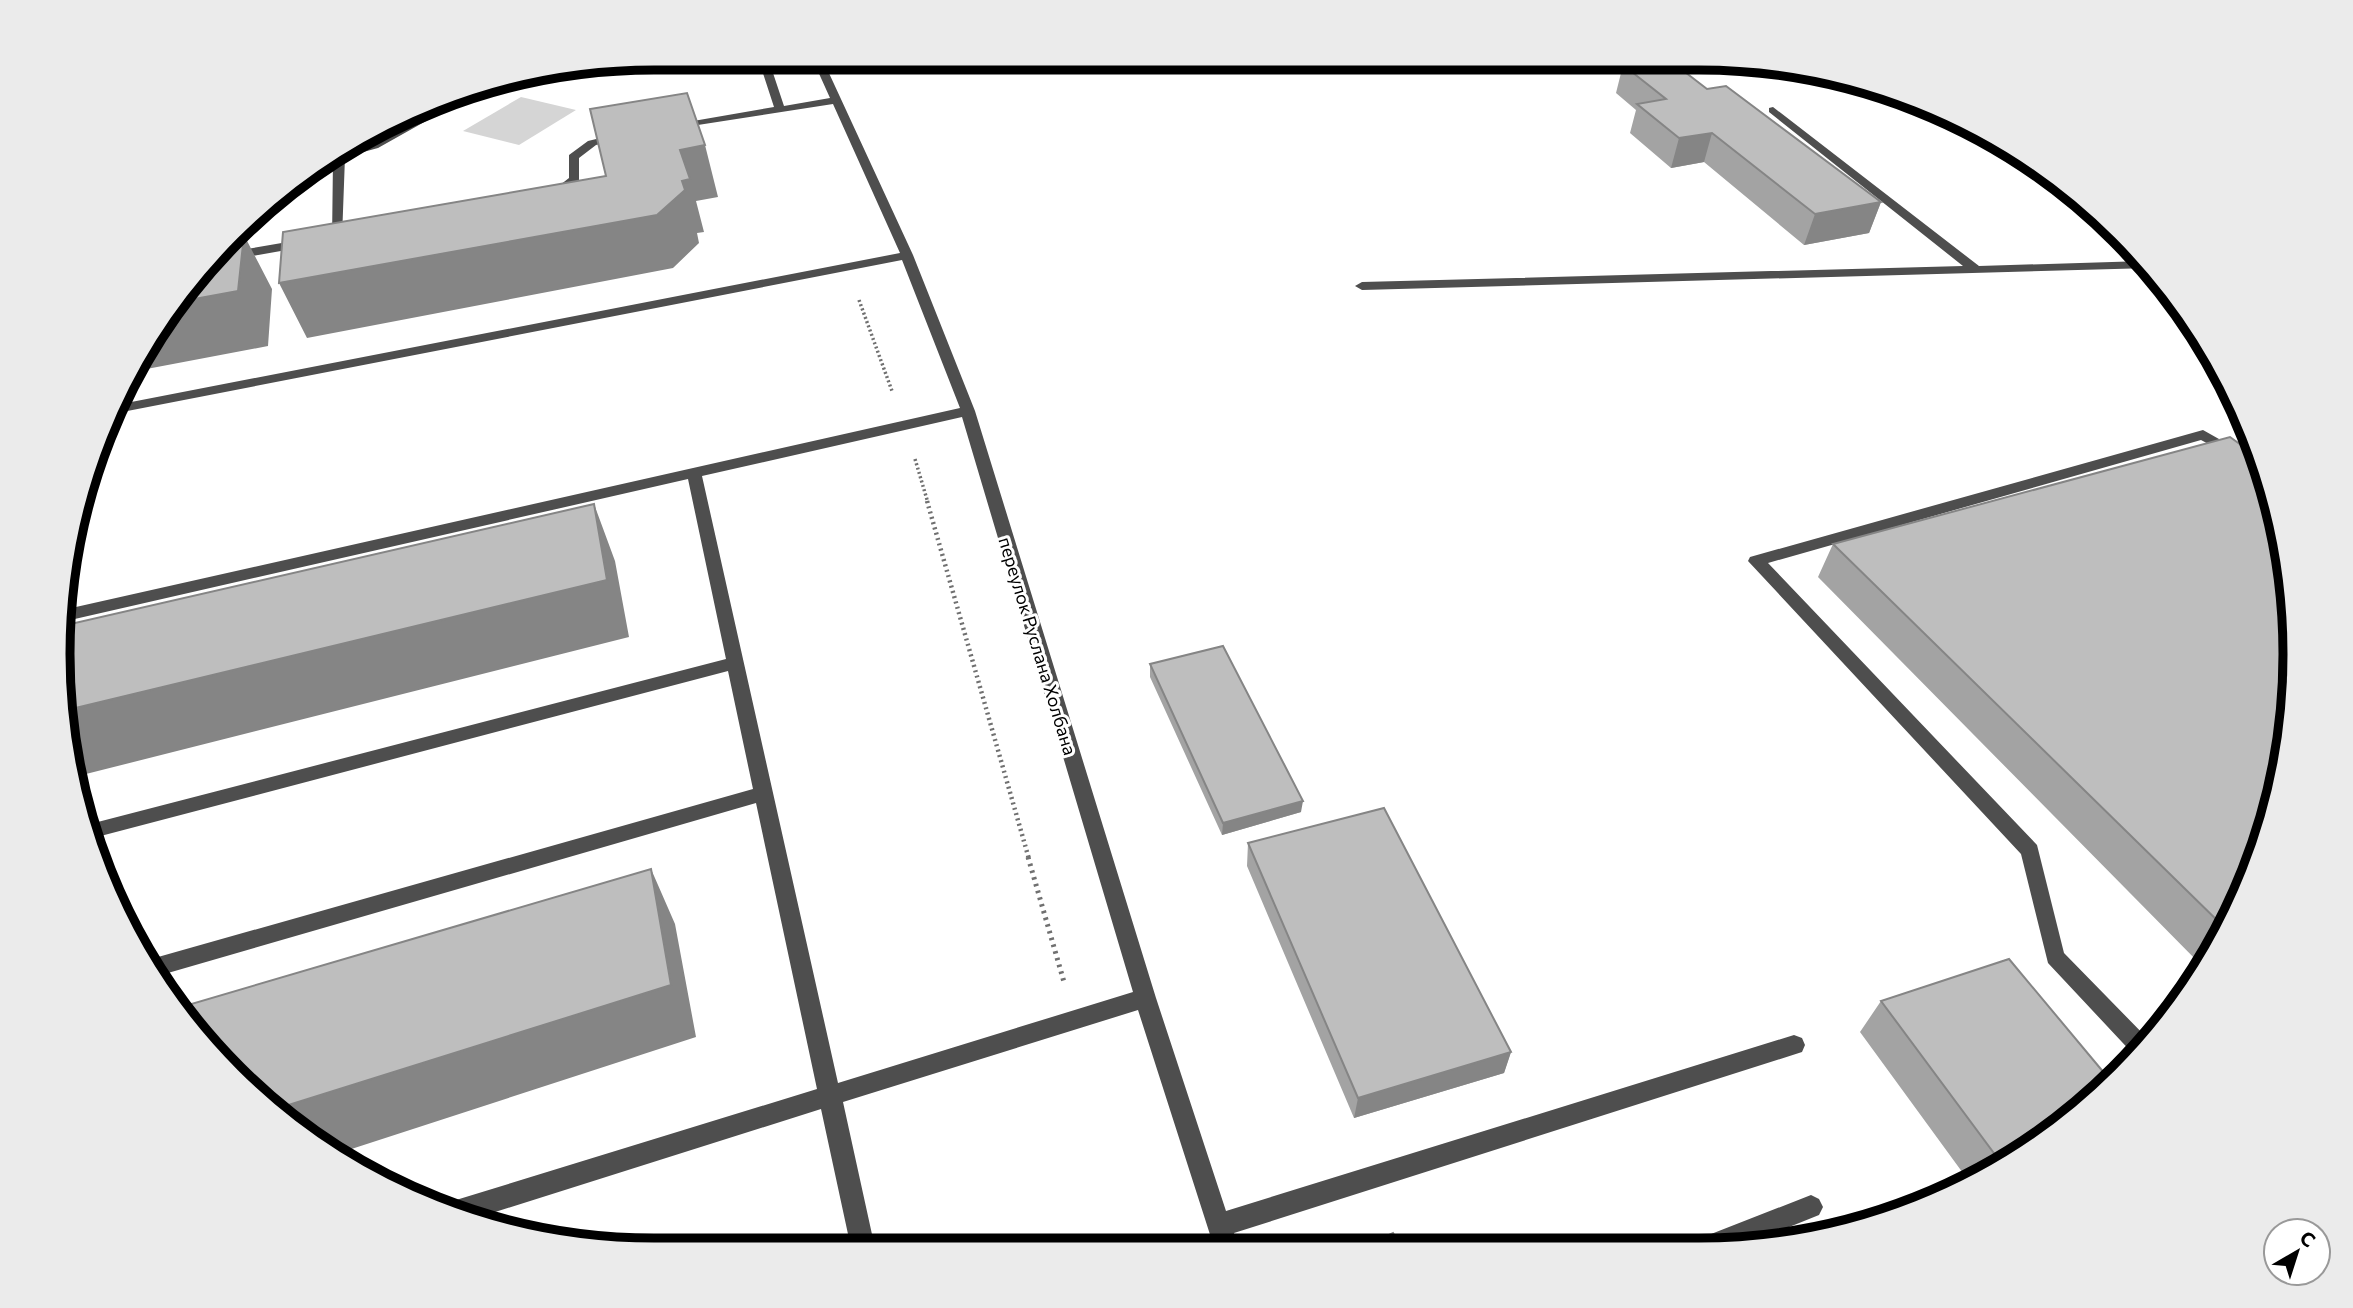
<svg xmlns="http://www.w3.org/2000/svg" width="2353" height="1308" viewBox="0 0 2353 1308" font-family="Commissioner,sans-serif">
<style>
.green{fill:#d5d5d5}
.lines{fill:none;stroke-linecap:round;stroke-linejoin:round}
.path-far2{stroke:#707070;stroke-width:3.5;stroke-dasharray:2 2.5;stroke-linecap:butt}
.path-far1{stroke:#707070;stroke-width:4.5;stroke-dasharray:2 3.5;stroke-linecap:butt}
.path{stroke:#707070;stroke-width:5;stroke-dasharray:2.5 4.5;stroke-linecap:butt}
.minor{fill:#4e4e4e;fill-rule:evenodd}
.wall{fill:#a3a3a3}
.shaded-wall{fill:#858585}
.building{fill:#bebebe;stroke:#858585;stroke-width:2}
.labels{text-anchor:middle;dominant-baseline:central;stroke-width:6;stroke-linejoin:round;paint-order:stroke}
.street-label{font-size:18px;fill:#000;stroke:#fff}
.rim{fill:none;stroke:#000;stroke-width:9}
</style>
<rect width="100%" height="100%" fill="#fff"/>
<!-- green -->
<path class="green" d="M521,97l55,13 -57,35 -56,-14z"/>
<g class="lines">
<!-- path-far2 -->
<path class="path-far2" d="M859,300l33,91
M915,459l13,44"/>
<!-- path-far1 -->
<path class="path-far1" d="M927,501l102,358"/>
<!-- path -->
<path class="path" d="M1028,857l36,125"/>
<!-- minor -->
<path class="minor" d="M758,58h10l16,48 46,-8 -18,-40h10l91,197 62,156 181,587 70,213 568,-176 8,3 3,7 -3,7 -568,181 4,14h-24l-76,-237 -295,92 32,146h-24l-30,-139 -348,110 -27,-11 1,-4 9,-4 361,-111 -61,-286 -595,172 -10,-16 602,-170 -25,-118 -635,167 -3,-14 636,-165 -38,-180 -622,142 1,-12 893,-201 -58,-148 -785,153 4,-9 779,-151 -67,-149 -161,25 -2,-2 6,-3 98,-17zM962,417l171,575 -295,91 -136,-607z
M484,86l-1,3 -105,59 -33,9 -3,81 -10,3 1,-82 19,-11 18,-4 98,-56z
M1773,107l206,159 165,-5 7,7 -789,22 -7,-4 7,-4 601,-16 -194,-154v-4z
M621,133l6,3 -2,2 -29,7 -17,13v24l-20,16h-8v-6l18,-14v-23l19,-14z
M305,239l6,4 -2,3 -80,14 -6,-4 6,-4z
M2203,430l39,22 -3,3h-10l-28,-15 -433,123 269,282 27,108 87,89 -15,15 -88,-94 -27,-109 -273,-293 2,-4z
M1811,1195l8,4 4,8 -4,8 -74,30h-42l3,-9z"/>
</g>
<!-- wall -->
<path class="wall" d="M1623,65l84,24 174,113 -12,31 -65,12 -100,-83 -33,6 -41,-35 6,-23 -20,-17z
M1833,544l431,301 -48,107 -12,16 -386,-391z
M1150,664l151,148 -79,23 -72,-158z
M1248,843l263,209 -7,21 -150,45 -107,-252z
M1881,1001l149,149 -62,30 -108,-148z"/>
<!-- shaded-wall -->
<path class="shaded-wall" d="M1712,133l-8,29 -33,6 8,-30z
M705,145l13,52 -22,4 8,31 -7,1 2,10 -26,25 -366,70 -28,-55 403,-102 -2,-31z
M1881,202l-12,31 -65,12 11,-31z
M244,235l28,54 -4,57 -132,25 22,-48z
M594,504l21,57 14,76 -551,139 -15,-65z
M1303,801l-2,11 -79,23 1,-12z
M651,869l24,55 21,113 -360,117 -57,-46z
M1511,1052l-7,21 -150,45 4,-20z"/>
<!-- building -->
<path class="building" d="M1661,59h7l39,30 19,-3 155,116 -66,12 -103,-81 -33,5 -42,-34 29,-5 -43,-34z
M687,93l18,52 -25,5 10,29 -8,2 3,9 -28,25 -378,68 4,-51 323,-56 -16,-67z
M244,235l-6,56 -60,11 61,-66z
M2230,437l29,21 16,41 19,116 -4,116 -26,114 -38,84 -393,-385z
M594,504l13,76 -544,131 -4,-18 7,-68z
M1223,646l80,155 -80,22 -73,-159z
M1384,808l127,244 -153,46 -110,-255z
M651,869l20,116 -392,123 -73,-61 -25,-40z
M2009,959l101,121 -80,70 -28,14 -121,-163z
M1393,1233l7,13 -37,1z"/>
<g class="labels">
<!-- street labels -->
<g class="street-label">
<text transform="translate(1038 646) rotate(73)">переулок Руслана Холбана</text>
</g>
</g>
<!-- crop -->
<path d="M0 0H2353V1308H0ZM654 70H1699A584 584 0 0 1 2283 654V654A584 584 0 0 1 1699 1238H654A584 584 0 0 1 70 654V654A584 584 0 0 1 654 70Z" fill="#ebebeb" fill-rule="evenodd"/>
<path class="rim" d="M654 70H1699A584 584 0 0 1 2283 654V654A584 584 0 0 1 1699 1238H654A584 584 0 0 1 70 654V654A584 584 0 0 1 654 70Z"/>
<!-- north arrow -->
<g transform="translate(2297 1252) rotate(39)"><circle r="33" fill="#ffffff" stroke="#999999" stroke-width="2"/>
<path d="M0-5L12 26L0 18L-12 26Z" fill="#000000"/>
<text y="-10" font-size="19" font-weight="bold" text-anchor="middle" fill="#000000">С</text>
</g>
</svg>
